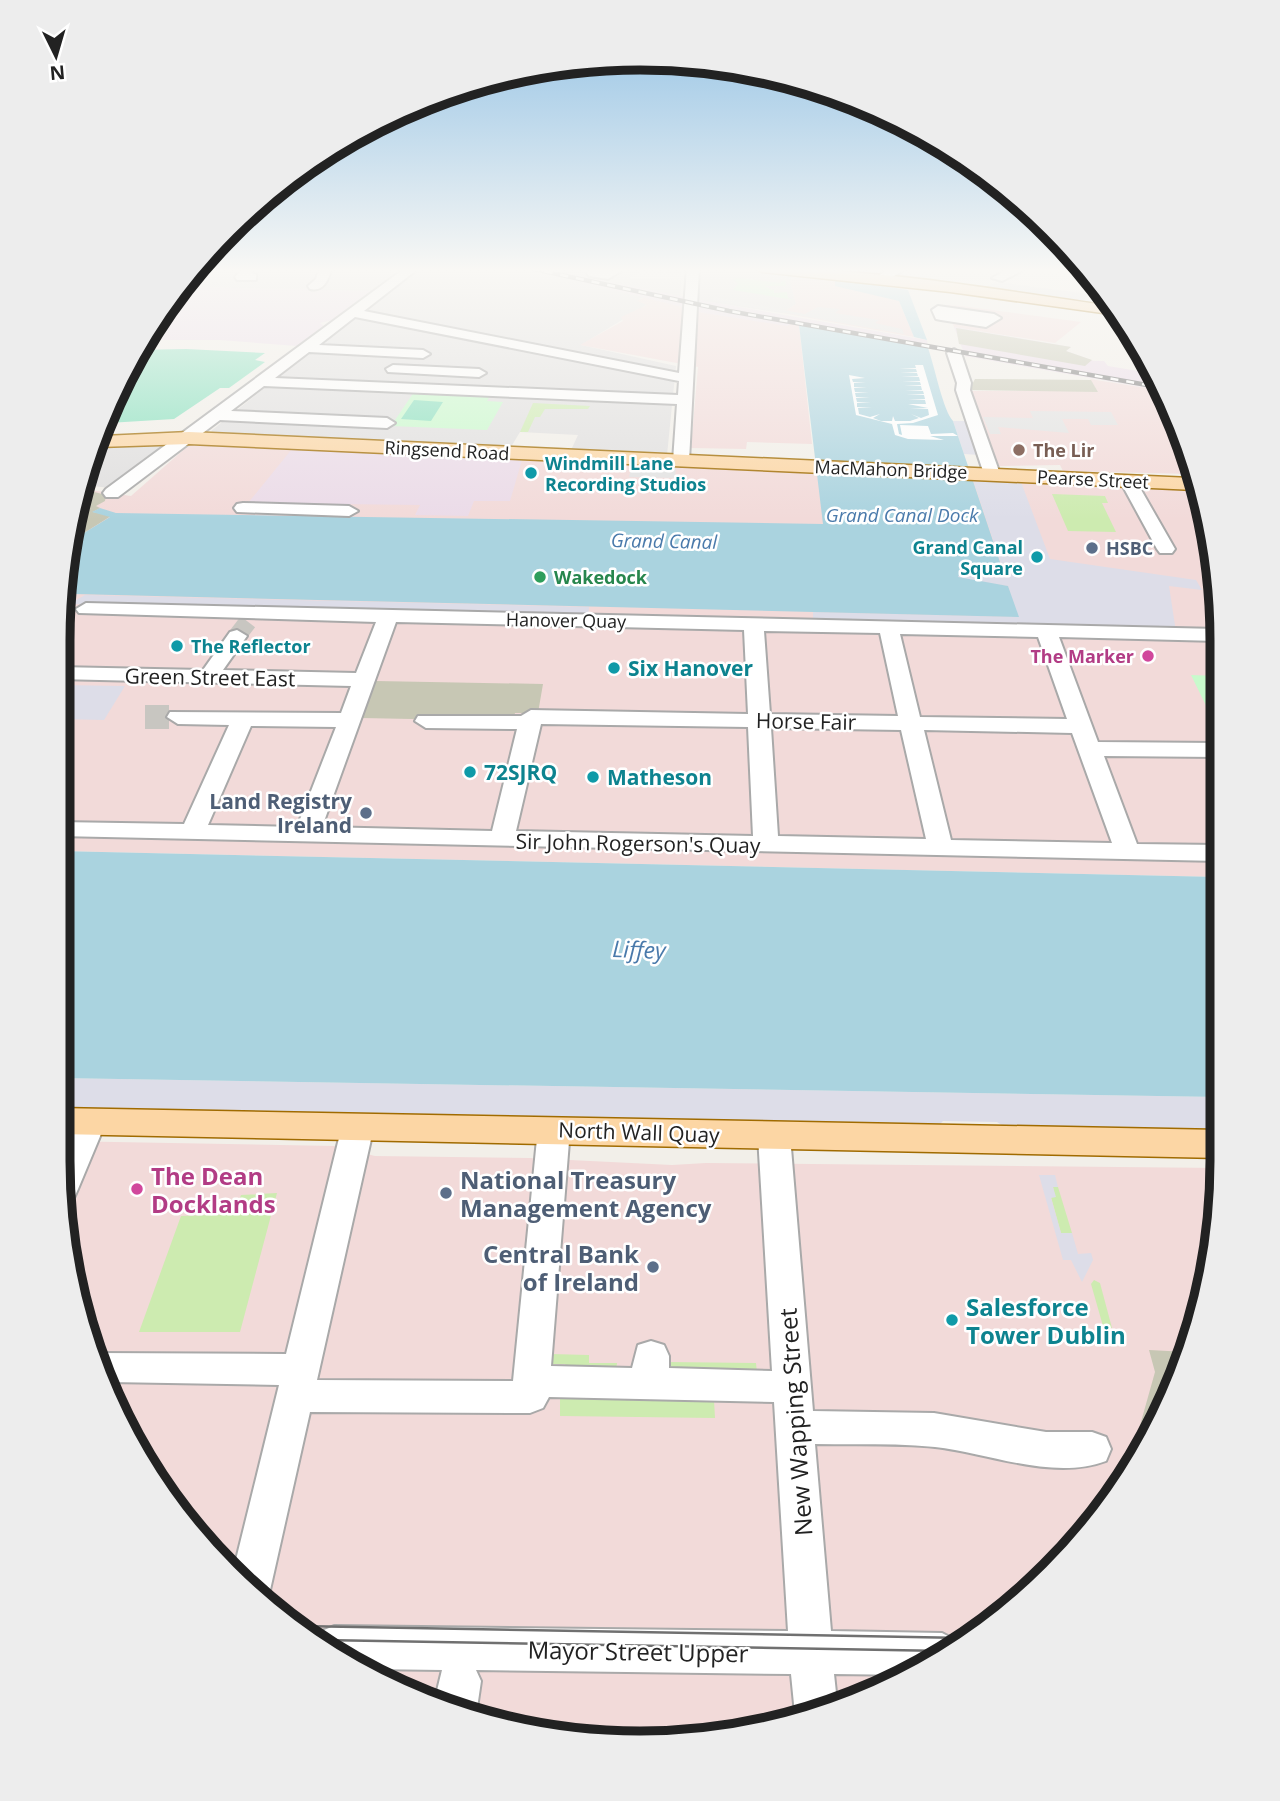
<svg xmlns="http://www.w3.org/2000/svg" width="1280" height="1801" viewBox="0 0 1280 1801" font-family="'Open Sans',sans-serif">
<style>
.residential{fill:#e0dfdf}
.commercial{fill:#f2dad9}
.industrial{fill:#ebdbe8}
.construction{fill:#c7c7b4}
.grass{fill:#cdebb0}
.park{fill:#c8facc}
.pitch{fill:#88e0be}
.parking{fill:#e2e2e2}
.plaza{fill:#dddde8}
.water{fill:#aad3df}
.pier{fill:#fff}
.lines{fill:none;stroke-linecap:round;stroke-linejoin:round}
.minor-tunnel-far1{stroke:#c8c6c1;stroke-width:18;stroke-dasharray:18 9;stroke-linecap:butt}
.minor-tunnel{stroke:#c8c6c1;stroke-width:24;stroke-dasharray:24 12;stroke-linecap:butt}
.minor-casing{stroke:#a9a9a9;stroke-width:4}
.major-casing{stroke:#a06b00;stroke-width:3}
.minor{fill:#fff;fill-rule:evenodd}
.major{fill:#fcd6a4;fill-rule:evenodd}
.tram{stroke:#707070;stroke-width:2.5}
.rail-casing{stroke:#707070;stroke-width:4.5}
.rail{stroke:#fff;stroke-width:2.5;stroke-dasharray:8;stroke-linecap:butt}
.education-dot{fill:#8d6e63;stroke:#fff;stroke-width:2.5}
.culture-dot{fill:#0f9aa8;stroke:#fff;stroke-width:2.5}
.service-dot{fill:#5c6f8a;stroke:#fff;stroke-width:2.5}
.leisure-dot{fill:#2e9e5b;stroke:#fff;stroke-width:2.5}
.hotel-dot{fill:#d1479c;stroke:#fff;stroke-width:2.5}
.labels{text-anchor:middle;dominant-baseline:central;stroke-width:5;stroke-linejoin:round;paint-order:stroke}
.far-street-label{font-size:18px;fill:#222;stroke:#fff}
.far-education-label{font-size:18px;font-weight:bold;fill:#785e54;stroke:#fff;text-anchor:start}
.far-culture-label{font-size:18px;font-weight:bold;fill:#0d838f;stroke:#fff;text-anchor:start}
.far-service-label{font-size:18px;font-weight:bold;fill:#4e5e75;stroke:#fff;text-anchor:start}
.far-leisure-label{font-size:18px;font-weight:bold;fill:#27864d;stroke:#fff;text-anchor:start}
.far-hotel-label{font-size:18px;font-weight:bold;fill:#b23c85;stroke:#fff;text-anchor:end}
.far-water-label{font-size:19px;font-style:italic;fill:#4a7aab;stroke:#fff}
.culture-label{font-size:21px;font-weight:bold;fill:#0d838f;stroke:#fff;text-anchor:start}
.street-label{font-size:21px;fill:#222;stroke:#fff}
.service-label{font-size:21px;font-weight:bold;fill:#4e5e75;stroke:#fff;text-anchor:end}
.water-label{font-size:23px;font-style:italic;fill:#4a7aab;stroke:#fff}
.near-hotel-label{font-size:24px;font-weight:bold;fill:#b23c85;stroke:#fff;text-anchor:start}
.near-service-label{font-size:24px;font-weight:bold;fill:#4e5e75;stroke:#fff;text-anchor:start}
.near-culture-label{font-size:24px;font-weight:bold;fill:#0d838f;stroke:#fff;text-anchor:start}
.near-street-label{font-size:24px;fill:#222;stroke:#fff}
.rim{fill:none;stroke:#222;stroke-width:9}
</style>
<rect width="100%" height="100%" fill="#f2efe9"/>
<!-- residential -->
<path class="residential" d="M202,268h189l1,6 -21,17 -183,-4z
M423,268h101l123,28 -8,3 9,5 -67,41 95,21 -9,89 -96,-5 7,-15 -58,-3 -9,15 -297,-13 -3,-3 104,-84z
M543,268h138v5l-42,-1 -10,6 52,2 -1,17z
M700,268l94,7 -4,6 6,23 -14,9 -85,-13z
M165,441l-1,6 -54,41 -26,-3 15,-39z"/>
<!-- commercial -->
<path class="commercial" d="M794,275l41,4 64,22 15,36 -132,-24 14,-9 -6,-23z
M647,296l51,16 101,13 13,119 -65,-2 -1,7 -55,-1 7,-81 -118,-22 43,-24 -2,-4 26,-12 -10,-4z
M945,305l17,1 119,16 -26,21 -101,-16z
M1090,379l75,12 25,83 -127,-3 -3,-6 -61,1 -30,-75h128z
M189,445l1006,46 22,73 2,313 -1161,-26v-211l11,-114 14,-37 48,7z
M58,1141l276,5 41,10 154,2 143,7 34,-2 515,5v31l-18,112 -41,107 -60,97 -78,83 -127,85 -181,55h-152l-147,-39 -161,-100 -100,-115 -78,-172z"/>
<!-- industrial -->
<path class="industrial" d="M524,268h19l146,30 238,42 1,8 -136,-25 -5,3 -89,-14 -3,-7 -12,-2 -1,4z
M188,287l183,4 -39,29 -12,3 4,3 -27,20 -77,-6h-77z
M954,327l117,20 -5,4 28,10h10l4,5 48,8 9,17 -200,-35z
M292,449l230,11 -12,41h-36l-6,15 -53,-1 5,-10 -172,-2z"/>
<!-- construction -->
<path class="construction" d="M956,328l115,19 -5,4 26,9 -7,6 -126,-22z
M975,379l116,1 7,12 -129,-2z
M83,489l23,6 -1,6 -9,5 4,2 -7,4 18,4 -27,17 -15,-2z
M376,681l167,3 -5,29h-23l-2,8 -151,-3z
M1149,1350l38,2 -25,66 -13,22 -10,-11 16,-57z"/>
<!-- grass -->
<path class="grass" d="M533,403l57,3 -2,3h-43l-5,8h-5l-7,15h-8z
M1052,494l53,2 3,7h-6l14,29 -48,-1z
M1053,1187h5l14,46h-11l-10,-36h4z
M277,1193l-37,139h-101l42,-116 53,-2 7,-19z
M1094,1280l6,3 12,45 -9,-2 -12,-42z
M550,1354l39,1v8h28l-1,8 -40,8 -11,-15h-16z
M666,1362l90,1 1,10 -91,-1z
M592,1393l122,7 1,18 -155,-2v-18z"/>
<!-- park -->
<path class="park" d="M739,278l41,5 5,-4 1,7h-21l7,4 14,-2 -12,2v3l13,-1 1,6 6,2 -61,-10 5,-6 -5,-5z
M414,392l76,4 -3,5 16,1 -16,28 -96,-4z
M1191,675l27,1v54z"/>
<!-- pitch -->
<path class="pitch" d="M186,349l79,4 -10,7 10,2 -36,26h-9l-46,31 -66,4 27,-73z
M414,400l29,2 -12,19 -30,-2z"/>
<!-- parking -->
<path class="parking" d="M996,282l93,12 -7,8 -98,-14z
M715,297l90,17 13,-7 22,2 -5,4 44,7 -4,3 27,6 2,5 -194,-34z
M1030,411l81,1 7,13h-27l-3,-6h-26l7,14 -71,-6 3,7h-11l-7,-17 50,1z
M632,465l44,2 -1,11 -46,-1z"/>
<!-- plaza -->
<path class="plaza" d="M953,421h15l12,34 -16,-1z
M973,480l48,2 29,77 146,21 6,10 -33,-4 7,46 -363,-9v-11l205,5 -10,-31 -51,-8 7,-13 39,5z
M85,595l504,12 -1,11 -519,-14z
M58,685l67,1 -21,34 -46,-1z
M58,1078l1162,19 1,34 -213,-2 -11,-7 -54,-1 -7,7 -420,-7 -5,-6 -54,-1 -7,6 -392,-10z
M1039,1175h16l3,12h-5l3,10 -5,1 10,35h11l6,21 13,-1 2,7 -11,22 -11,-22h-8z"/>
<!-- water -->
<path class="water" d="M864,268h8l-22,13 58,9 19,50 -13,-3 -15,-36 -64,-15v-7z
M799,325l129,23c7,20 15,62 25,73l50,150 -39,-6 -6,12 50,9 11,31 -945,-23 -13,10 6,-60 4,-3 -3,-1 1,-9 15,2 26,-16 -18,-5 8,-4 16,5 707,11z
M58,851l1161,26 1,220 -1162,-19z"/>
<!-- pier -->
<path class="pier" d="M915,365h8l15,50 -25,8 -16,1 2,10 3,1 -2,-10 28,1 3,8 22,-1 5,3h-28l14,4 -36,-1 -13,-4 -3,-11 -36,-9 -7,-40 16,3 -13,1 1,3 13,1h-12v4l13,1h-13l1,4 14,1h-14l1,4 14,1h-14l1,4h14l-14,1v4l15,1h-14l1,6 11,3 10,-3 -7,4 8,3h11l1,-5 2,5h15l9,-3 -8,-4 10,4 8,-3 -1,-6h-18l18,-1 -20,-4h18l-1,-4h-17l17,-1 -1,-4 -18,-1h18l-1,-3 -18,-1h17l-1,-4 -17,-1h17l-1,-3 -18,-1h18l-1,-4 -18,-1h17l-1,-3 -17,-1h17l-1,-3 -17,-1h17z"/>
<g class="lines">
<!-- minor-tunnel-far1 -->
<path class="minor-tunnel-far1" d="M237,636l13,-17"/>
<!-- minor-tunnel -->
<path class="minor-tunnel" d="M145,717h33"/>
<!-- minor casing -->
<g class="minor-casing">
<path id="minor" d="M243,268h13l-5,5 5,1v6h-19l-2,-3z
M320,268h12c-4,12 -8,24 -22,21l-2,-3 8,-7z
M405,268h14l-55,43 315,62 8,-105h12l-10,193 -8,5 -8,-5 4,-57 -413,-18 -33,25 156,7 8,5 -8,5 -167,-8 -102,77h-12l-3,-4 3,-4zM355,317l324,64 -1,14 -403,-17 34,-26 114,6 7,-4 -7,-4 -104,-5z
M592,268h14v3l17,-1 -15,9 -19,-3 -2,-3z
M891,268h15l-22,15h-8v-6z
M1010,268h17l-25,13 -10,-3z
M938,306l56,8 7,4 -15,9 -45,-7 -5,-1 -4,-9z
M954,349l7,4 10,30 -1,7 30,84 -2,4h-12l-2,-4 -28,-84 1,-7 -10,-30z
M393,365l86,4 7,4 -7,4 -91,-5 -2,-3z
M1128,476l8,5 39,68 -3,4h-12l-3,-4 -37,-68z
M243,503l106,3 9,5 -9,5 -112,-4 -3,-4 3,-4z
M86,603l1132,26v12l-159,-4 39,105 120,1v14l-114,-1 33,88 82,1v16l-1161,-25v-14l126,2 45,-99 -51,-1 -11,-7 3,-5 171,1 10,-27 -293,-7v-12l145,3 27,-38 7,-2 10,6 -24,34 133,3 20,-51 -297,-9 -3,-4zM396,622l348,8 4,84 -217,-4 -10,6h-103l-3,5 11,7 91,1 -25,102 -170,-4zM764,631l116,2 18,83 -128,-2zM900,634l138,3 29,82 -147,-2zM541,724l207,3 5,109 -237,-5zM251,726l85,1 -39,100 -89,-2zM771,728l130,2 25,109 -148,-3zM924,730l148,3 40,110 -161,-3z
M90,1111l11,3 5,8 -28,67 -4,9 -11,3 -5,-40 21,-47z
M358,1115l11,3 5,8 -57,254 196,1 25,-252 5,-8 11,-3 11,3 5,8 -19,237 81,2 6,-23 13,-4 13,4 5,11v12l103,3 -14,-235 5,-8 11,-3 11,3 5,8 23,275 121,2 112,19h46l14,5 5,12 -5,12c-53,20 -117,-8 -171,-14 -39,-4 -80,-2 -120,-3l16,187 111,2 17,9 -49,33 -76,-1 3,28 -42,12 -4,-40 -315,-4 5,11 -5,34 -42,-12 8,-33 -74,-1 -51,-32 2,-5 15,-6 454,5 -14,-229 -225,-5 -6,11 -13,5 -220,-1 -40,178 -6,14 -31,-32 46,-187 -170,-3 -13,-29 190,1 56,-228 5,-8z"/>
</g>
<!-- major casing -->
<g class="major-casing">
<path id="major" d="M755,268c119,0 238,21 356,38l6,9 -167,-23 -188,-20z
M189,432l1002,46 4,12 -1006,-46 -90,3 4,-11z
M58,1108l1163,22v28l-1163,-24z"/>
</g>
<!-- minor -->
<use href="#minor" class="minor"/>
<!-- major -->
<use href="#major" class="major"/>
<!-- tram -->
<path class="tram" d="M300,1626l665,12
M322,1640l623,11"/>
<!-- rail casing -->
<g class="rail-casing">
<path id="rail" d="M529,268l200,43 435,77"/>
</g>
<!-- rail -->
<use href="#rail" class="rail"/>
</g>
<!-- sky -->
<linearGradient id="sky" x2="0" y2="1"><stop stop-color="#8fc0e4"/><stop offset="0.52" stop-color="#f9f8f5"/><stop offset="1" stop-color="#f9f8f5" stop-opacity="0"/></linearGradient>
<rect width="1280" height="520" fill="url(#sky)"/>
<!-- markers -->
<circle class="education-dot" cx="1019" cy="450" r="7"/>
<g class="culture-dot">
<circle cx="531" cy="473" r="7"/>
<circle cx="1037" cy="557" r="7"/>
<circle cx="177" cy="646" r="7"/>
<circle cx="614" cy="668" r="7"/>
<circle cx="470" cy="772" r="7"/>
<circle cx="593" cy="777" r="7"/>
<circle cx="952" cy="1320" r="7"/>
</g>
<g class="service-dot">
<circle cx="1092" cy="548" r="7"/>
<circle cx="366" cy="813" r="7"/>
<circle cx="446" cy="1193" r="7"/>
<circle cx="653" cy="1267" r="7"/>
</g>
<circle class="leisure-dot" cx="540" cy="577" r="7"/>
<g class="hotel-dot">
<circle cx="1148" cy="656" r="7"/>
<circle cx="137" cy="1189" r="7"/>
</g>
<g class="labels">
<!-- far-street labels -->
<g class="far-street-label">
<text transform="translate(447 450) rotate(3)">Ringsend Road</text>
<text transform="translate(891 469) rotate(2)">MacMahon Bridge</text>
<text transform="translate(1093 479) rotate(3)">Pearse Street</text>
<text transform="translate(566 620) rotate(1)">Hanover Quay</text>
</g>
<!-- far-education labels -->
<g class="far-education-label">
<text x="1033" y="450">The Lir</text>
</g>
<!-- far-culture labels -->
<g class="far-culture-label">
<text x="545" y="463">Windmill Lane<tspan x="545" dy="21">Recording Studios</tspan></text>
<text x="1023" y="547" text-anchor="end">Grand Canal<tspan x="1023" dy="21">Square</tspan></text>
<text x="191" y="646">The Reflector</text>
</g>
<!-- far-service labels -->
<g class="far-service-label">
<text x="1106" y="548">HSBC</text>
</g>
<!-- far-leisure labels -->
<g class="far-leisure-label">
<text x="554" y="577">Wakedock</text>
</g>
<!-- far-hotel labels -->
<g class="far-hotel-label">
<text x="1134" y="656">The Marker</text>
</g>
<!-- far-water labels -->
<g class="far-water-label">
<text x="902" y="515">Grand Canal Dock</text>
<text transform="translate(664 541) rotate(1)">Grand Canal</text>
</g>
<!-- culture labels -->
<g class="culture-label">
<text x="628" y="668">Six Hanover</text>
<text x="484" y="772">72SJRQ</text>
<text x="607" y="777">Matheson</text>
</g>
<!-- street labels -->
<g class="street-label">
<text transform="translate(210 677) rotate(1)">Green Street East</text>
<text transform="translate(806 721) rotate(1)">Horse Fair</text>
<text transform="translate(638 843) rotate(1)">Sir John Rogerson's Quay</text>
<text transform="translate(639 1132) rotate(2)">North Wall Quay</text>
</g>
<!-- service labels -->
<g class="service-label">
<text x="352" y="801">Land Registry<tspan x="352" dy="24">Ireland</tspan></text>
</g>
<!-- water labels -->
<g class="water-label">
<text transform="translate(639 949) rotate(2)">Liffey</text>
</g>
<!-- near-hotel labels -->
<g class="near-hotel-label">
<text x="151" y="1175">The Dean<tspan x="151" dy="28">Docklands</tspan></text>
</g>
<!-- near-service labels -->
<g class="near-service-label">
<text x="460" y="1179">National Treasury<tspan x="460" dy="28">Management Agency</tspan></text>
<text x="639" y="1253" text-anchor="end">Central Bank<tspan x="639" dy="28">of Ireland</tspan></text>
</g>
<!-- near-culture labels -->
<g class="near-culture-label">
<text x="966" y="1306">Salesforce<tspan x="966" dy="28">Tower Dublin</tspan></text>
</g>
<!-- near-street labels -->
<g class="near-street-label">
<text transform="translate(795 1422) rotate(-94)">New Wapping Street</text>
<text transform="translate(638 1651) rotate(1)">Mayor Street Upper</text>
</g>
</g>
<!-- crop -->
<path d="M0 0H1280V1801H0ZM640 70H640A570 570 0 0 1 1210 640V1161A570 570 0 0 1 640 1731H640A570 570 0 0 1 70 1161V640A570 570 0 0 1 640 70Z" fill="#ededed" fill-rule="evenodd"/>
<path class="rim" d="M640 70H640A570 570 0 0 1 1210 640V1161A570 570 0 0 1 640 1731H640A570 570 0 0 1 70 1161V640A570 570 0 0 1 640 70Z"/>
<!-- north arrow -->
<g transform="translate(56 56) rotate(175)" stroke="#ffffff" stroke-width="5" paint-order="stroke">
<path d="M0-5L12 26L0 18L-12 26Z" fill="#222222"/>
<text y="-10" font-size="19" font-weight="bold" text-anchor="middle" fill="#222222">N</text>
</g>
</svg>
